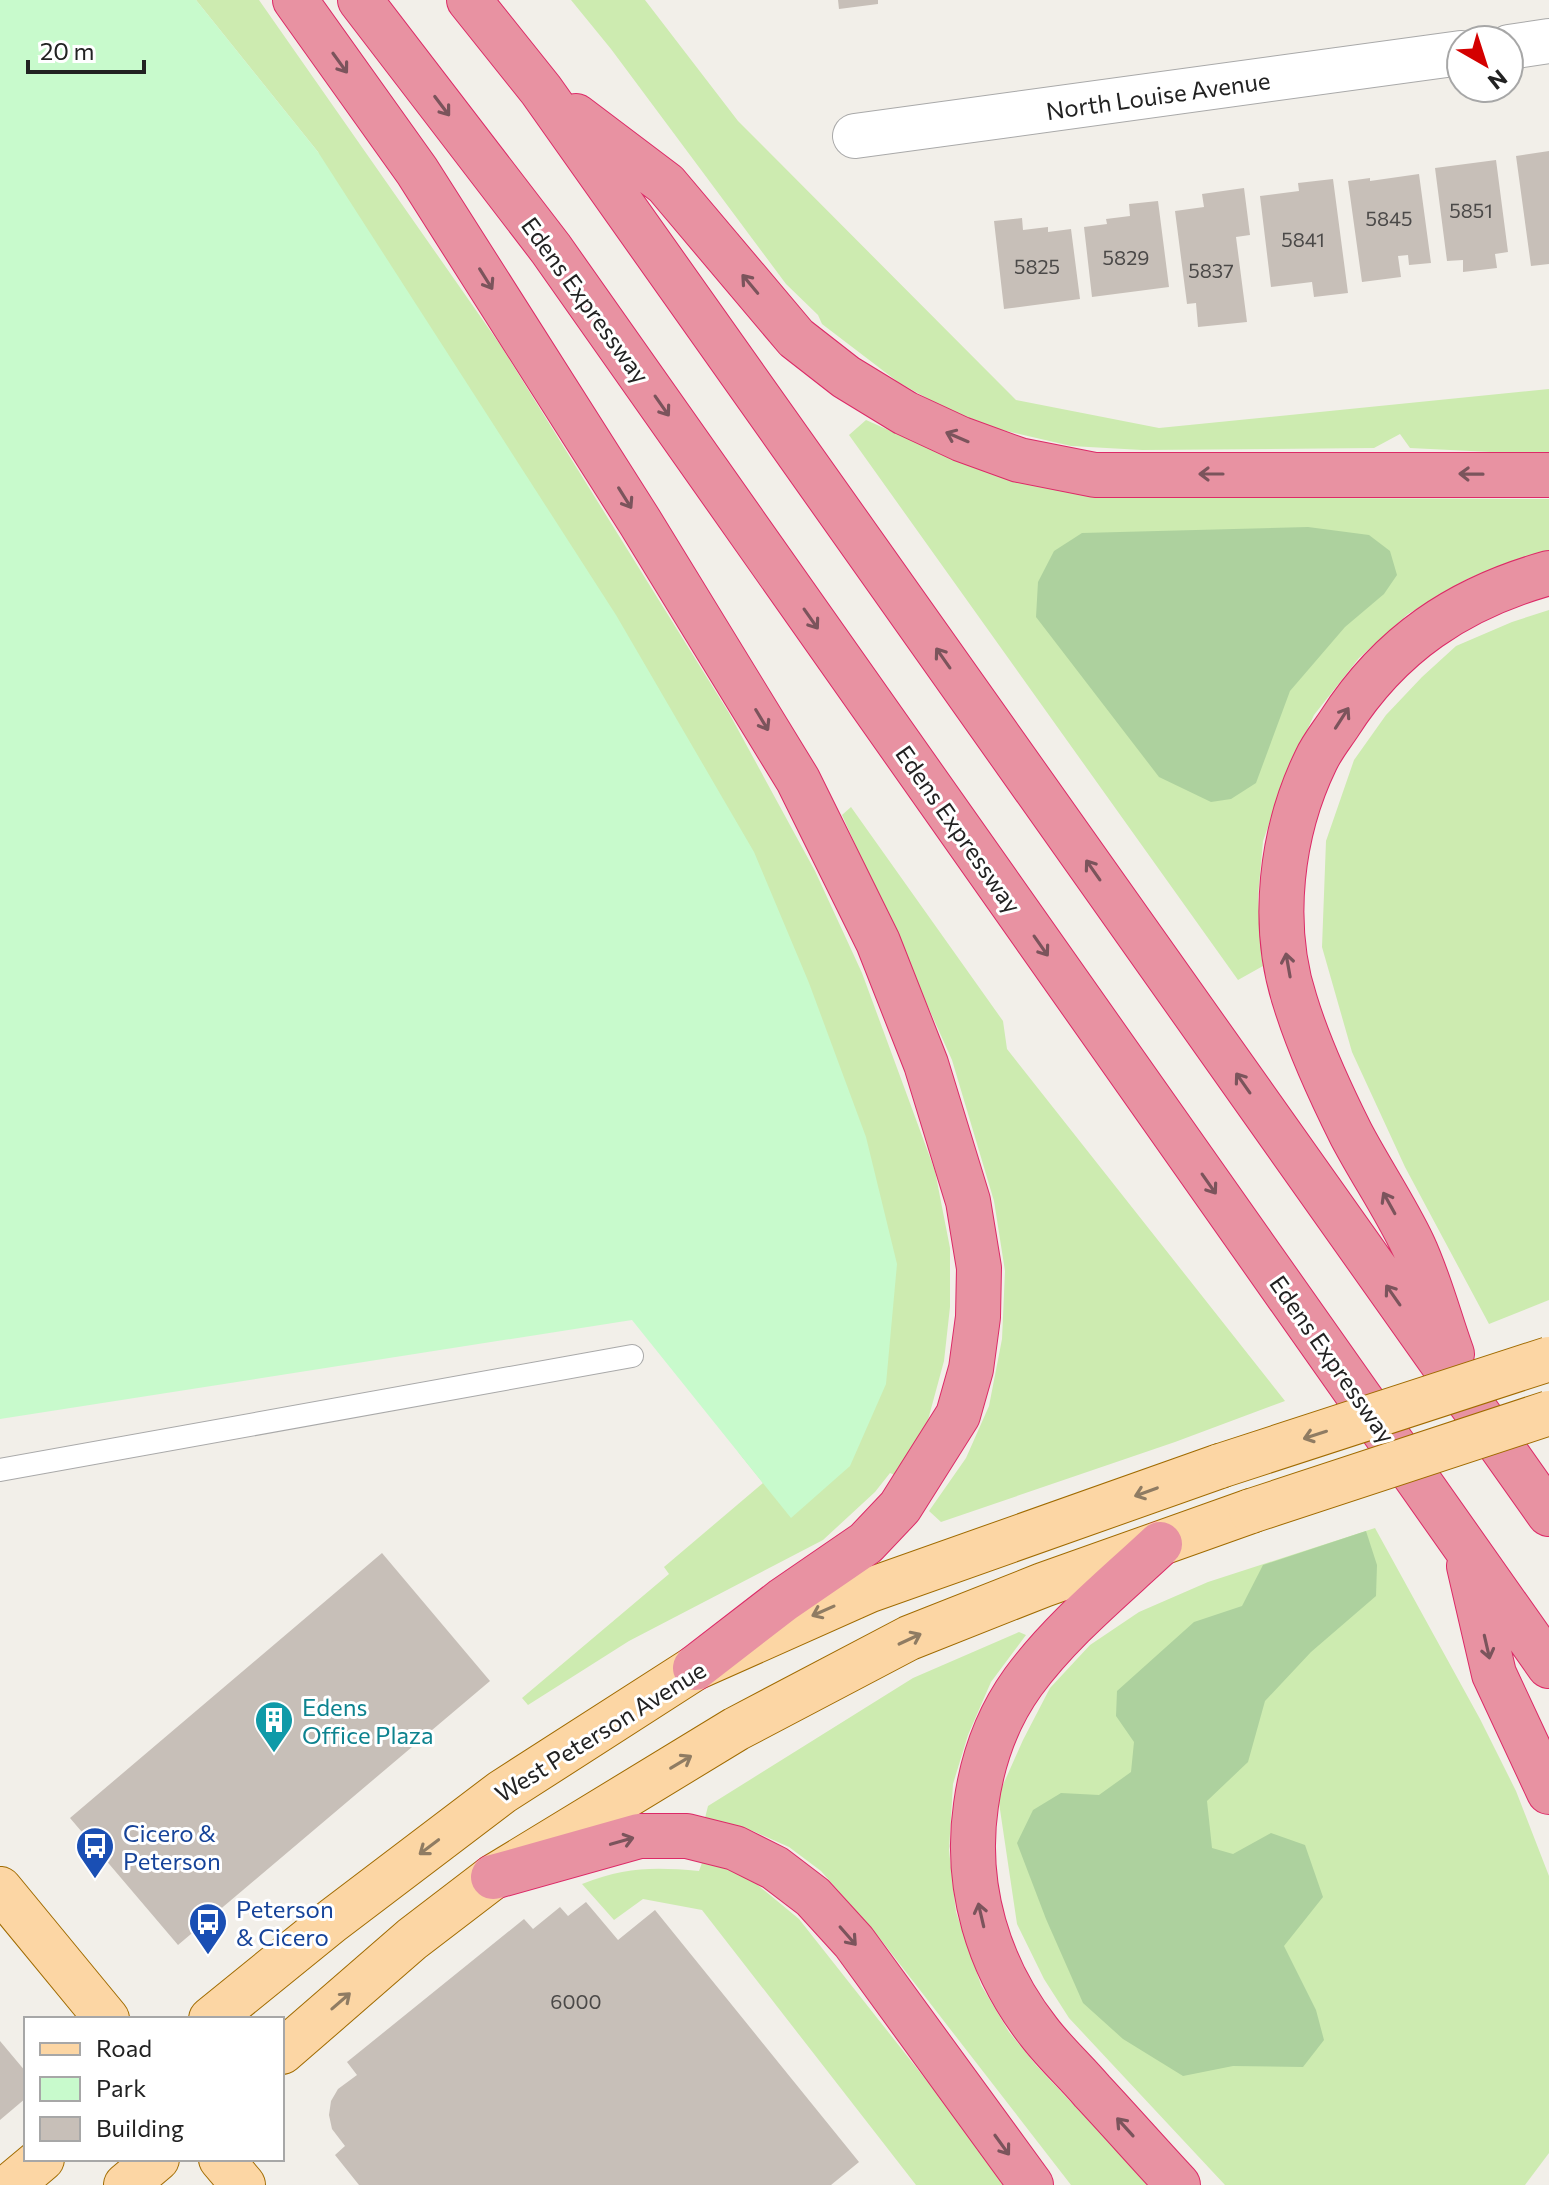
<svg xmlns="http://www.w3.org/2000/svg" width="1549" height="2185" viewBox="0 0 1549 2185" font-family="Commissioner,sans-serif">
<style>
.grass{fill:#cdebb0}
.forest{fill:#add19e}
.park{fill:#c8facc}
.building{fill:#c7bfb8}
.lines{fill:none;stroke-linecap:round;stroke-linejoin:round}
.lane-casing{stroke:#a9a9a9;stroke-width:24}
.street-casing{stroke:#a9a9a9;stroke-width:46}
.primary-casing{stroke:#a06b00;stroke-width:46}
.highway-casing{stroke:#dc2a67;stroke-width:46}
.lane{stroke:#fff;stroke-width:22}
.street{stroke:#fff;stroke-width:44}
.primary{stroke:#fcd6a4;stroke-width:44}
.highway{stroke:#e892a2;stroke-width:44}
.primary-bridge-casing{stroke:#a06b00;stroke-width:46;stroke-linecap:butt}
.primary-bridge{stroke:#fcd6a4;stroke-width:44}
.oneway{stroke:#7b545c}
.oneway2{stroke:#8f7c63}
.labels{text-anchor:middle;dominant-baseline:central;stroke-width:6;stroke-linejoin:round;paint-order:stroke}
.number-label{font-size:20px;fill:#4b4948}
.street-label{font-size:24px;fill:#222;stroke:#fff}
.culture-label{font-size:24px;fill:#0d838f;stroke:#fff;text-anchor:start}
.transit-label{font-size:24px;fill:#164399;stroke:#fff;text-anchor:start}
</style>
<rect width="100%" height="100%" fill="#f2efe9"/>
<!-- grass -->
<path class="grass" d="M196,0h63l242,346 228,367 86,158 47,102 73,198 15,77v59l-6,54 -19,70 -28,45 -7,-3 -15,19 -52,48 -194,101 -101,64 -6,-7 147,-124 -5,-7 99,-84 -24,-30 -421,-1301z
M571,0h74l93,121 278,279 143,28 390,-39v66l-139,-7 -10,-14 -26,14 -232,2 -71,-4 -69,-16 -52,-19 -52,-29 -76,-58 -4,-9 -32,-31 -175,-235z
M866,420l86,38 84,25 85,14 428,2v53l-12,1 -70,26 -59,35 -49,44 -45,57 -29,63 -22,63 -5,56 5,69 -25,14 -389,-545z
M1549,610v690l-60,24 -84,-157 -53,-115 -30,-105 4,-106 28,-81 32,-45 36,-38 34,-31 56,-24z
M851,807l152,214 4,28 278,352 -110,41 -234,80 -12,-11 37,-53 23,-52 13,-67 3,-68 -11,-70 -42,-141 -110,-245z
M1375,1528l105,191 36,72 33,85v277l-24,32h-300l-156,-167 -25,-39 -27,-55 -19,-128 25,-56 27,-52 40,-43 49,-33 69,-30z
M1019,1632l7,3 -35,47 -23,53 -15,49 -4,66 7,62 25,73 28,47 27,33 113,120h-78l-193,-249 -57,-65 -32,-24 -36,-16 -48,-13 3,-12 205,-128z
M703,1860l39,12 57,47 210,266h-93l-214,-275 -59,-11 -29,21 -32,-36c44,-17 71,-17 117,-13z"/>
<!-- forest -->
<path class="forest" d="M1308,527l61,8 21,16 7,24 -13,19 -39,33 -55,64 -34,92 -25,16 -20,3 -52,-25 -123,-160 2,-35 16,-31 28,-18z
M1366,1531l11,34 -1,31 -65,56 -46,49 -17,61 -41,39 5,47 21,6 38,-21 34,12 18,52 -39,49 32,64 8,30 -21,27 -70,-1 -50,10 -60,-37 -40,-36 -37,-84 -29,-76 16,-33 28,-17 38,2 32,-23 3,-30 -18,-26 1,-25 77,-69 48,-16 21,-41z"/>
<!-- park -->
<path class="park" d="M0,0h196l122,152 298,463 138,237 55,131 57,154 31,127 -11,120 -36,82 -59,52 -159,-198 -632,99z"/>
<!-- building -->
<path class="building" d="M838,0h40v4l-39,5z
M1549,151v113l-18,2 -15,-110z
M1496,160l12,92 -13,2 2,14 -34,4v-12l-16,1 -12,-93z
M1419,174l12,89 -22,2 -1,-10 -10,1 3,21 -39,5 -14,-101 22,-3v3z
M1333,179l15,114 -34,4 -2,-15 -41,5 -11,-91 39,-5 -1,-8z
M1244,188l6,47 -14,2 11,85 -49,5 -2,-24 -9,1 -12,-93 29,-4 -2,-13z
M1158,201l11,86 -77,10 -8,-70 23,-3 -1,-5 24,-3 -1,-12z
M1022,218l1,12 25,-3v5l23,-3 9,70 -76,10 -10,-88z
M382,1553l108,128 -312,264 -108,-127z
M586,1902l32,38 37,-30 204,252 -28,23h-472l-24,-30 10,-9 -13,-17 -3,-14 2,-14 7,-12 19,-14 -10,-13 177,-143 9,10 27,-22 8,9z
M0,2041l26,31v26l-26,22z"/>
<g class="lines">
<!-- lane casing -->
<g class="lane-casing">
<path id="lane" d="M0,1470l632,-114"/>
</g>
<!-- street casing -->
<g class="street-casing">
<path id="street" d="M1509,47l40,-6
M855,136l606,-83"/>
</g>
<!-- primary casing -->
<g class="primary-casing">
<path id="primary" d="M0,1889l107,130
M211,2019l121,-98 170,-129 193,-124 175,-78 350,-124
M282,2052l130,-113 81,-62 243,-148 173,-91 134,-53 208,-74
M221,2159l22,26
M11,2185l31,-26
M126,2185l31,-26"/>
</g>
<!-- highway casing -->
<g class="highway-casing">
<path id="highway" d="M295,0l122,171 223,351 158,258 80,162 48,122 42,137 11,67 -1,49 -7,52 -13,46 -58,92 -34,36 -83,57 -88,68
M360,0l191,249 998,1417
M469,0l72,90 1008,1424
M576,116l90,68 130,154 50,39 59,36 56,26 58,21 76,15h454
M1452,1354c-13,-36 -23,-75 -39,-109 -18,-38 -42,-73 -62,-111 -21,-42 -42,-87 -56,-133 -25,-77 -14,-169 21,-241 6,-13 15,-24 23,-36 51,-80 120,-126 210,-151
M1160,1544c-47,44 -99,86 -137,138 -26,36 -41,79 -47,123 -12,81 12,162 63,227 16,21 36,39 53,59 29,31 57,63 86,94
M1469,1566l25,108 55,118
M493,1877l146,-41h48l48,12 40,20 38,29 41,45 177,243"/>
</g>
<!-- lane -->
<use href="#lane" class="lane"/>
<!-- street -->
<use href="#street" class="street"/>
<!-- primary -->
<use href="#primary" class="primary"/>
<!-- highway -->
<use href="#highway" class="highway"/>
<!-- primary-bridge casing -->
<g class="primary-bridge-casing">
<path id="primary-bridge" d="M1220,1466l329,-107
M1251,1511l298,-98"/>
</g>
<!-- primary-bridge -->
<use href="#primary-bridge" class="primary-bridge"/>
</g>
<!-- one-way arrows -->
<defs><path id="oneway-shaft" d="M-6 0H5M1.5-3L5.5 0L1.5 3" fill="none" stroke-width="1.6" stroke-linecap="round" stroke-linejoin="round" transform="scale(2)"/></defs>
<g class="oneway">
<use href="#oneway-shaft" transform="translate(340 63) rotate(54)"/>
<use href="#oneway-shaft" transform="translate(442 106) rotate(53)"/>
<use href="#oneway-shaft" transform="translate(486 279) rotate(58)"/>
<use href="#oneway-shaft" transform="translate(750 284) rotate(-130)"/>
<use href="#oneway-shaft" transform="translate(662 406) rotate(55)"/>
<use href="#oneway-shaft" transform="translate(957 437) rotate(-157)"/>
<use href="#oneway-shaft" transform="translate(1211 474) rotate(180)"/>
<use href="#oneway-shaft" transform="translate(1471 474) rotate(-179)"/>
<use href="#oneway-shaft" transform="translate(625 498) rotate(58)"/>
<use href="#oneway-shaft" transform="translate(811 619) rotate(55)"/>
<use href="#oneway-shaft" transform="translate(943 658) rotate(-125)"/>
<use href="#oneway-shaft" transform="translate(1342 718) rotate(-57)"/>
<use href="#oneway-shaft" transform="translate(762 720) rotate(59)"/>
<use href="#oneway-shaft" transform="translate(1093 870) rotate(-125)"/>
<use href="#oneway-shaft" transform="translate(1041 946) rotate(55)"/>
<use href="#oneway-shaft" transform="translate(1288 965) rotate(-100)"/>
<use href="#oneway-shaft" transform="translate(1243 1083) rotate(-125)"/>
<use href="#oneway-shaft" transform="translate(1209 1184) rotate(55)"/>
<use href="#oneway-shaft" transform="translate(1389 1203) rotate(-119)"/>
<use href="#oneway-shaft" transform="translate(1393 1295) rotate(-125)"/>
<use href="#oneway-shaft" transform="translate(1487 1647) rotate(77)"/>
<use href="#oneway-shaft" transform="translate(622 1841) rotate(-16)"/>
<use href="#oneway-shaft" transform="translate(981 1915) rotate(-103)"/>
<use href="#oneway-shaft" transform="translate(848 1936) rotate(49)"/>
<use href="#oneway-shaft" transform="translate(1125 2127) rotate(-132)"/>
<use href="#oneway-shaft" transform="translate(1002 2145) rotate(54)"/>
</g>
<g class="oneway2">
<use href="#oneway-shaft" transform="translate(1315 1435) rotate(162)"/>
<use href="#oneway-shaft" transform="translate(1146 1492) rotate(160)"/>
<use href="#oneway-shaft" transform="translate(823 1611) rotate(156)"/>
<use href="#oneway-shaft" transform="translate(910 1639) rotate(-25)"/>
<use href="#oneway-shaft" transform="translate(681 1762) rotate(-31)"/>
<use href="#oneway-shaft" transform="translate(429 1847) rotate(143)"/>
<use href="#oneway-shaft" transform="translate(341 2001) rotate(-41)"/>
</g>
<!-- icons -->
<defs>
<g id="building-pin" transform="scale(2)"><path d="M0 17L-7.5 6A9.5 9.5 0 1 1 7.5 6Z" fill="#0f9aa8" stroke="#fff"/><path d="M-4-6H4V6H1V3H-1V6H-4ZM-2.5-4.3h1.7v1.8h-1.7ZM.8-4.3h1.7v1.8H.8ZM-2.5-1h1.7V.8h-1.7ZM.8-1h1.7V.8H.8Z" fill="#fff"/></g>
<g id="bus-pin" transform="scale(2)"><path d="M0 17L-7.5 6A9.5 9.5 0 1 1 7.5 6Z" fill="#1a4fb4" stroke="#fff"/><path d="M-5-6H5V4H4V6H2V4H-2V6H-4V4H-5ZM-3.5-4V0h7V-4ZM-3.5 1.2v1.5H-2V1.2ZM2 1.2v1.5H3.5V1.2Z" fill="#fff"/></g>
</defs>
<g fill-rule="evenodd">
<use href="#building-pin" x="274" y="1720"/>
<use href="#bus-pin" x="95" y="1846"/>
<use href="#bus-pin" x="208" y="1922"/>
</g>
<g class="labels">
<!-- number labels -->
<g class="number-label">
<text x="1471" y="210">5851</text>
<text x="1389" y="218">5845</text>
<text x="1303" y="239">5841</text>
<text x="1126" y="257">5829</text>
<text x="1037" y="266">5825</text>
<text x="1211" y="270">5837</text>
<text x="576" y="2001">6000</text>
</g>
<!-- street labels -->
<g class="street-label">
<text transform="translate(1158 95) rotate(-8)">North Louise Avenue</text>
<text transform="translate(586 300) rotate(54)">Edens Expressway</text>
<text transform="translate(959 829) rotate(55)">Edens Expressway</text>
<text transform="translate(1333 1359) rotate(55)">Edens Expressway</text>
<text transform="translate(600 1731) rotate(-32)">West Peterson Avenue</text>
</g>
<!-- culture labels -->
<g class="culture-label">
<text x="302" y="1706">Edens<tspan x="302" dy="28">Office Plaza</tspan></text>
</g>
<!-- transit labels -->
<g class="transit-label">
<text x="123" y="1832">Cicero &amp;<tspan x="123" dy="28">Peterson</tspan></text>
<text x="236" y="1908">Peterson<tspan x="236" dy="28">&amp; Cicero</tspan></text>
</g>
</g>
<!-- legend -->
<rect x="24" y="2017" width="260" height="144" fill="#ffffff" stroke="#a7a7a7" stroke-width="2"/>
<rect x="40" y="2043" width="40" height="12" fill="#fcd6a4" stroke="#a7a7a7" stroke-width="2"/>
<text x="96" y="2057" font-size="24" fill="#222222">Road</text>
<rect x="40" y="2077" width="40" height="24" fill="#c8facc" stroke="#a7a7a7" stroke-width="2"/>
<text x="96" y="2097" font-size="24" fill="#222222">Park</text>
<rect x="40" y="2117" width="40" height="24" fill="#c7bfb8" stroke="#a7a7a7" stroke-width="2"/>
<text x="96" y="2137" font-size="24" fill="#222222">Building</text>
<!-- north arrow -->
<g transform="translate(1485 64) rotate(141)"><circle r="38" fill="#ffffff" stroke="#a7a7a7" stroke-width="2"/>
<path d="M0-6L14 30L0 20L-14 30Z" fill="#d40000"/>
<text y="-12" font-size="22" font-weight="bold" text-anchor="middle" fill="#222222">N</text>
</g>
<!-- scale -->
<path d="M28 60v12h116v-12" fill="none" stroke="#222222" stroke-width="4"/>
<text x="40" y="60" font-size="24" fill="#222222" stroke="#ffffff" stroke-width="6" paint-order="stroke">20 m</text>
</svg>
